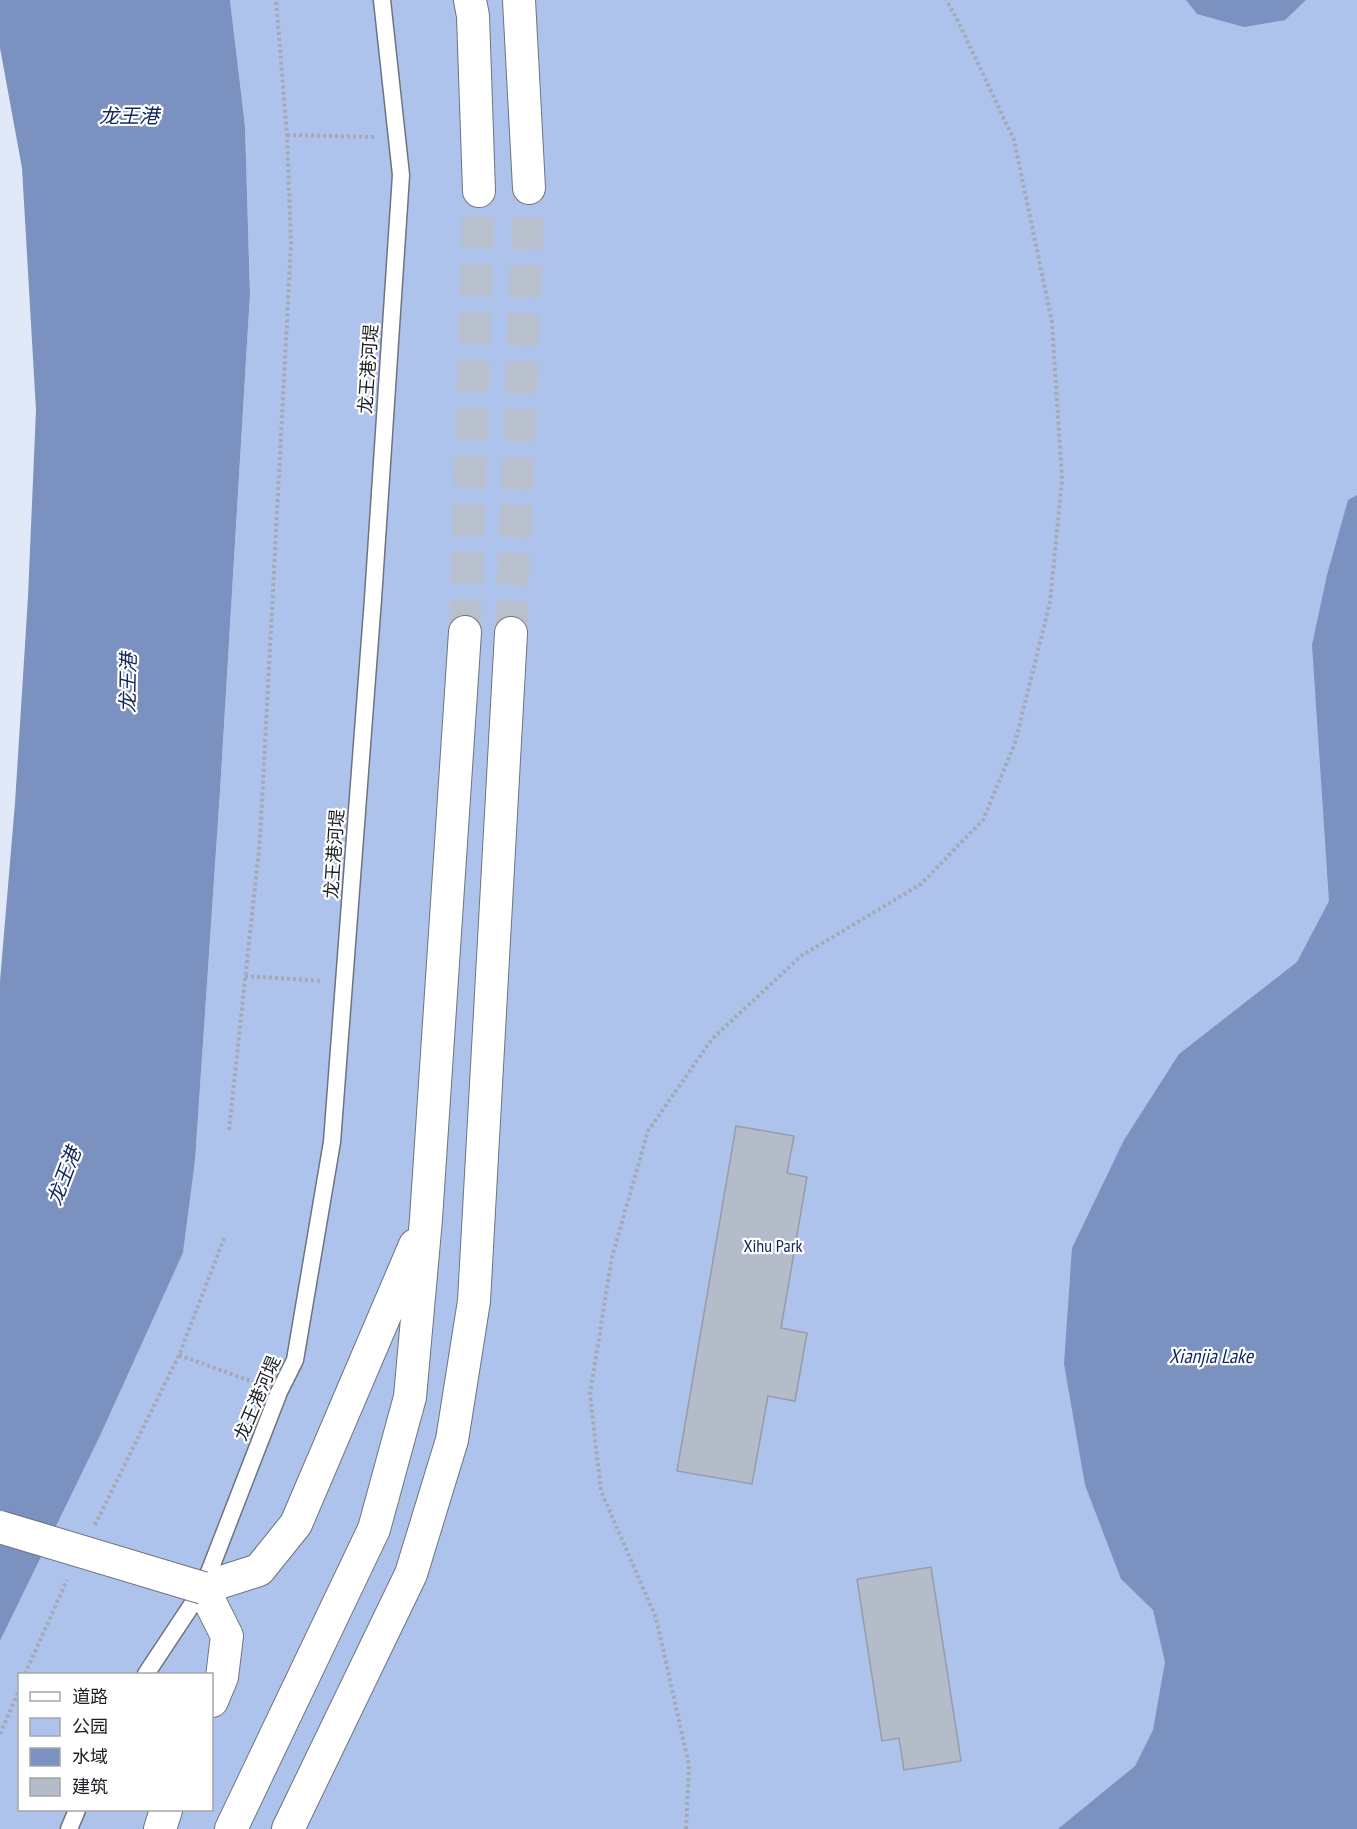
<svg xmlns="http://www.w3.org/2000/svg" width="1357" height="1829" viewBox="0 0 1357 1829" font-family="'PT Sans Narrow','Noto Sans SC',sans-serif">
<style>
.green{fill:#aec3ec;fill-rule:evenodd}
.water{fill:#7b91bf}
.building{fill:#b4bbc9;stroke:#959ca9;stroke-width:1.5}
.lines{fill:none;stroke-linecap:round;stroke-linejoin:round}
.street-tunnel{stroke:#b9c0cd;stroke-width:32;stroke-dasharray:32 16;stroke-linecap:butt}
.lane-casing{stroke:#6d7380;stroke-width:19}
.street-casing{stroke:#6d7380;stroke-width:34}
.path{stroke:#a4a9b5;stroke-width:4;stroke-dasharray:3 3;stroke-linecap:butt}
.lane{stroke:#fff;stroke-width:16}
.street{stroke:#fff;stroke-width:32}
.street-bridge-casing{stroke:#6d7380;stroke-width:34;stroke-linecap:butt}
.street-bridge{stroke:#fff;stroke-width:32}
.labels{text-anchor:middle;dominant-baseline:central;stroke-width:4.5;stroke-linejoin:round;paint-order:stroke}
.street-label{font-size:18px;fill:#1b1e23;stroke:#fff}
.park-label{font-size:18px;fill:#0f255c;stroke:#fff}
.water-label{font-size:20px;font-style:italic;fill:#122960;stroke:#fff}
</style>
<rect width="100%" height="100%" fill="#e1e8f7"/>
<!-- green -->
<path class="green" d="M230,0h1127v1829h-1357v-188l100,-205 83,-183 12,-92 25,-370 30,-497 -5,-168zM20,1674h192v136h-192z"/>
<!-- water -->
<path class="water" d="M0,0h230l15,126 5,168 -30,497 -25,370 -12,92 -83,183 -100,205v-660l15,-178 13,-206 8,-187 -14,-242 -22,-120z
M1186,0h120l-21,20 -41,7 -47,-13z
M1357,495v1334h-299l77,-63 18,-36 12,-68 -12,-52 -32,-31 -36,-94 -21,-121 8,-116 52,-108 55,-86 118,-92 32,-61 -17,-256 15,-70 21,-75z"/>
<!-- building -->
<path class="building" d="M736,1126l58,10 -7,37 20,4 -26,151 26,5 -12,68 -27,-5 -16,88 -75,-13z
M931,1567l30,194 -57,9 -5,-32 -17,3 -25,-162z"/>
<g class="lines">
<!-- street-tunnel -->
<path class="street-tunnel" d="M465,632l14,-441
M511,633l18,-445"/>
<!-- lane casing -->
<g class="lane-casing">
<path id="lane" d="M146,1674l57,-86 76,-196 16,-32 37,-218 41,-543 28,-424 -19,-175
M69,1829l8,-19"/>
</g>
<!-- street casing -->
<g class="street-casing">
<path id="street" d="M470,0l3,16 6,175
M519,0l10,188
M212,1701l10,-24 5,-41 -24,-48 56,-18 37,-46 119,-279
M160,1829l6,-19
M231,1829l143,-300 36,-132 16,-178 39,-587
M288,1829l123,-255 41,-134 22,-139 37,-668"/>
</g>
<!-- path -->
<path class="path" d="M287,135l88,2
M245,976l77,5
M229,1130l31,-290 31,-596 -4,-109 -11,-135
M179,1355l77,28
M95,1525l84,-170 46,-119
M25,1674l42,-94
M0,1734l20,-46
M686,1829l3,-64 -33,-147 -55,-127 -11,-97 22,-137 36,-126 64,-92 89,-83 120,-72 62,-64 32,-77 35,-141 12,-122 -10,-158 -38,-182 -58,-123 -10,-17"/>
<!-- lane -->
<use href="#lane" class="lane"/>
<!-- street -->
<use href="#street" class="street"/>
<!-- street-bridge casing -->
<g class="street-bridge-casing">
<path id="street-bridge" d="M0,1527l203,61"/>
</g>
<!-- street-bridge -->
<use href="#street-bridge" class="street-bridge"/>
</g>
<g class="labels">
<!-- street labels -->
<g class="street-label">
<text transform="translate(368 369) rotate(-86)">龙王港河堤</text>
<text transform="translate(334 854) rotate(-86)">龙王港河堤</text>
<text transform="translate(257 1398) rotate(-67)">龙王港河堤</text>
</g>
<!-- park labels -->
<g class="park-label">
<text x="773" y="1245">Xihu Park</text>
</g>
<!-- water labels -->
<g class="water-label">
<text x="129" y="116">龙王港</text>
<text transform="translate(128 683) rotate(-89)">龙王港</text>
<text transform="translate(64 1176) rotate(-69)">龙王港</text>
<text x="1211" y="1356">Xianjia Lake</text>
</g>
</g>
<!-- legend -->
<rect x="18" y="1673" width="195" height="138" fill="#ffffff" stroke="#a4a5a7" stroke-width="1.5"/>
<rect x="30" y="1692" width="30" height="9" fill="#ffffff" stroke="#a4a5a7" stroke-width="1.5"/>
<text x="72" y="1703" font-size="18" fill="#1b1e23">道路</text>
<rect x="30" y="1718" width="30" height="18" fill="#aec3ec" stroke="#a4a5a7" stroke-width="1.5"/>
<text x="72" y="1733" font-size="18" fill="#1b1e23">公园</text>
<rect x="30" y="1748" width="30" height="18" fill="#7b91bf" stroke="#a4a5a7" stroke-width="1.5"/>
<text x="72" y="1763" font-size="18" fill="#1b1e23">水域</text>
<rect x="30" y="1778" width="30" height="18" fill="#b4bbc9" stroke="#a4a5a7" stroke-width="1.5"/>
<text x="72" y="1793" font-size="18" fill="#1b1e23">建筑</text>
</svg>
